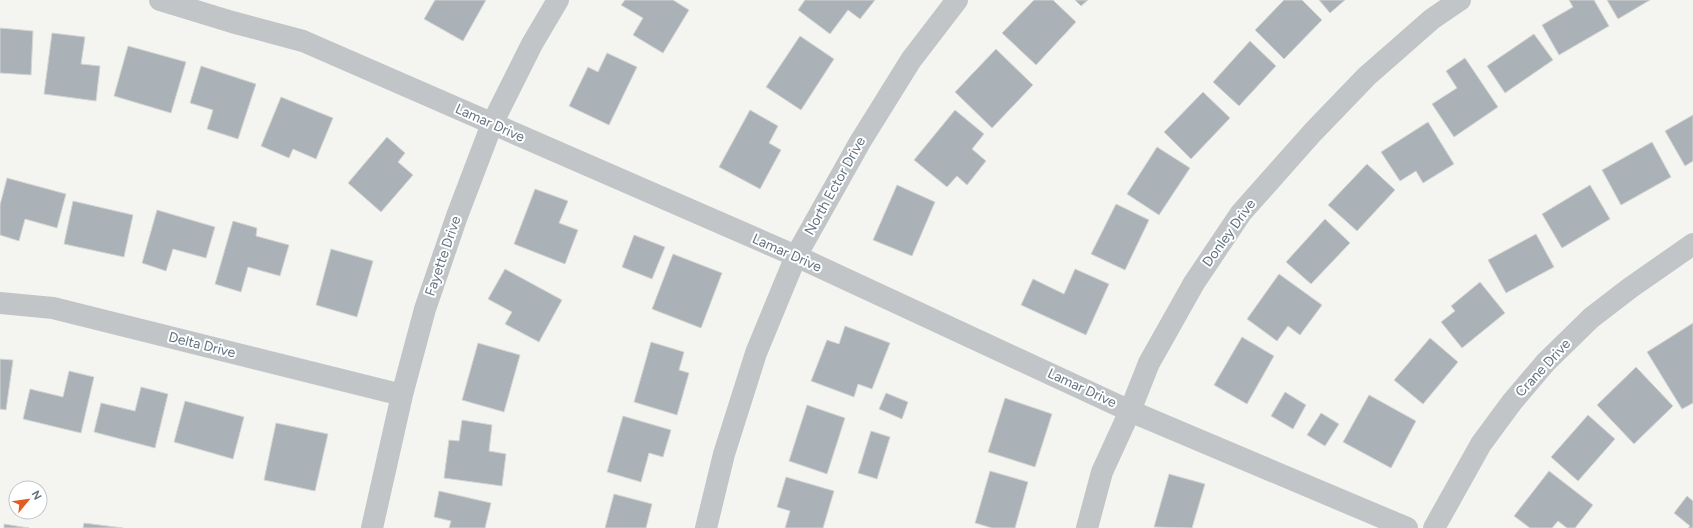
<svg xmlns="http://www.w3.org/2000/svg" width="1693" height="528" viewBox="0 0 1693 528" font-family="Figtree,sans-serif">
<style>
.building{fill:#aab1b7;stroke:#d5d6d3}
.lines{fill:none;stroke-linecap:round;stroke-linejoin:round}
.minor{stroke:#c1c5c8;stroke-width:22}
.labels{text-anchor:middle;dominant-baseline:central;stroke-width:4;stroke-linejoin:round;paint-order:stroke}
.street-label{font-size:14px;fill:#637282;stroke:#fff}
</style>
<rect width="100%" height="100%" fill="#f4f5f0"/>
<!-- building -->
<path class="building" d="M435,0h51l-23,41 -39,-22z
M625,0h48l16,10 -26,43 -30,-18 10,-17 -22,-13z
M805,0h70l-15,19 -12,-9 -18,24 -32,-24z
M1034,0h19l23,22 -40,43 -34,-32z
M1075,0h13l-7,6z
M1284,0h18l20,20 -38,39 -29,-29z
M1319,0h26l-15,13z
M1569,0h25l15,26 -50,29 -17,-30 31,-18z
M1607,0h43l-32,19z
M0,28l33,3 -2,44 -31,-2z
M52,33l33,4 -4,27 19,2 -4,35 -52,-7z
M1534,34l19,26 -48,33 -18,-27z
M800,36l34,23 -33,51 -35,-23z
M1250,41l26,25 -37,40 -26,-24z
M128,46l58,16 -15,51 -57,-17z
M996,49l37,36 -41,43 -37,-36z
M607,53l30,14 -28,58 -40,-19 19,-39 10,5z
M1465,58l33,49 -44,30 -22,-33 25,-16 -11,-17z
M201,66l55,18 -18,55 -31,-10 6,-19 -23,-7z
M1203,92l27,26 -39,41 -27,-27z
M281,97l52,21 -17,41 -23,-10 -4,9 -28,-12z
M750,110l28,16 -9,17 12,7 -21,39 -41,-22z
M955,110l29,24 -12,15 14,12 -19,24 -10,-9 -10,11 -33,-27z
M1693,115v46l-8,5 -20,-35z
M1428,122l26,42 -31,19 -7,-12 -16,10 -19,-29z
M387,137l18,16 -7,9 15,13 -32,37 -33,-29z
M1652,142l19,35 -50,28 -19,-35z
M1157,147l33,21 -31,47 -32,-21z
M1367,164l28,26 -38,41 -29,-26z
M7,178l59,16 -9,34 -32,-9 -6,22 -19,-6v-30z
M897,185l38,17 -23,54 -39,-16z
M1590,185l20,34 -48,29 -20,-34z
M535,189l33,12 -9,22 19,7 -13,34 -51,-20z
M73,201l60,14 -9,42 -60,-13z
M1116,204l33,16 -24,50 -34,-16z
M157,210l58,17 -9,31 -33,-9 -7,22 -24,-8z
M1325,219l25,24 -39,41 -25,-22z
M233,221l24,7 -1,8 33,9 -9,31 -32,-9 -7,25 -26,-8z
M1536,234l18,33 -48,26 -18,-33z
M634,235l31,12 -13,32 -30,-12z
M331,249l42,12 -16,56 -41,-12z
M673,254l49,19 -21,55 -49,-19z
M505,269l57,31 -23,42 -34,-18 7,-12 -24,-13z
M1075,269l34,15 -23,51 -65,-30 12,-26 31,15z
M1279,274l43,31 -22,30 -12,-9 -11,15 -30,-22z
M1480,282l25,31 -43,35 -21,-26 14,-11 -4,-5z
M1693,323v80l-11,6 -35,-57z
M845,326l45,17 -18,46 -14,-5 -4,13 -43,-16 16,-41 12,4z
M1242,337l32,19 -27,48 -33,-19z
M1430,338l28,24 -35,42 -29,-24z
M651,342l33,10 -5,18 10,3 -12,42 -43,-13z
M478,343l42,12 -16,57 -42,-12z
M0,359l13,1 -7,50 -6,-1z
M1636,367l37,39 -39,38 -37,-39z
M69,371l25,6 -13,56 -58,-14 7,-30 33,8z
M141,387l27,7 -13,54 -61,-16 7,-29 34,8z
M1285,392l21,13 -13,24 -22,-13z
M886,393l22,9 -6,17 -23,-10z
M1369,395l47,26 -25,47 -48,-26z
M1005,398l47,16 -17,53 -47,-15z
M185,401l59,16 -11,42 -59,-17z
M807,405l38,13 -18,56 -38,-13z
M1321,413l18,11 -14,22 -18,-11z
M1588,415l27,24 -37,42 -27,-24z
M623,416l48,14 -8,27 -14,-4 -8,29 -34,-10z
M462,420l30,5 -3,26 17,3 -4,32 -58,-8 5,-38 10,1z
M276,423l52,11 -13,57 -51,-11z
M871,431l19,6 -13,42 -19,-6z
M990,471l38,11 -13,46h-23l-17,-5z
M1549,471l44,34 -18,23h-8l-9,-7 -6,7h-22l-16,-12z
M1169,474l36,10 -13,44 -38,-1z
M786,477l48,14 -11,37h-38l5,-17 -13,-4z
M439,491l52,12 -6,25h-36l2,-7 -17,-4z
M614,494l38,10 -6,24h-41z
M1687,496l6,5v27h-5l2,-2 -16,-13z
M84,523l39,5h-40z
M4,524l25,4h-25z"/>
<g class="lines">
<!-- minor -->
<path class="minor" d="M160,0l72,22 71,19 493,215 334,155 277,117
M0,303l53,5 349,87
M372,528l30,-133 23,-86 32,-93 35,-92 40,-80 26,-44
M706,528l18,-74 32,-101 40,-97 64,-114 51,-82 46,-60
M1087,528l15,-56 28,-61 19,-48 45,-80 47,-70 72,-81 54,-56 65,-57 28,-19
M1434,528l47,-84 31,-42 34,-40 45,-44 39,-30 63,-44"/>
</g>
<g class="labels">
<!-- street labels -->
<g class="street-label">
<text transform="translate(490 123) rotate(24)">Lamar Drive</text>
<text transform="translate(835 186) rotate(-61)">North Ector Drive</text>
<text transform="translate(1229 233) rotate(-54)">Donley Drive</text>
<text transform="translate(787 253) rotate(24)">Lamar Drive</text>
<text transform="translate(443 256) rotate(-71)">Fayette Drive</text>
<text transform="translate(202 345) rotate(14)">Delta Drive</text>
<text transform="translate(1543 368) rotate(-47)">Crane Drive</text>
<text transform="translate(1082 388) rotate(25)">Lamar Drive</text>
</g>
</g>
<!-- north arrow -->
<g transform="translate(28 500) rotate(61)"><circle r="19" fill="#ffffff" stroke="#c1c7cd"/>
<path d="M0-3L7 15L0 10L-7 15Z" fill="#e35d21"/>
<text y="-6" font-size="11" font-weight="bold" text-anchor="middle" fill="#637282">N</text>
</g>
</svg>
